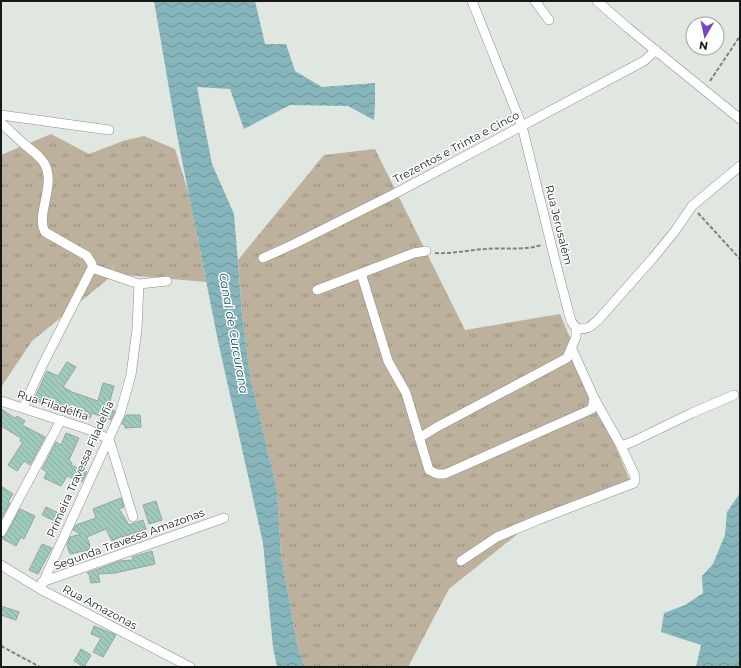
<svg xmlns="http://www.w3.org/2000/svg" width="741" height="668" viewBox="0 0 741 668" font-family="Montserrat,sans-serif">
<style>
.grass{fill:url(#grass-tufts)}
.water{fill:url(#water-waves)}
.building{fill:url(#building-back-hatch);stroke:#9aa3a0}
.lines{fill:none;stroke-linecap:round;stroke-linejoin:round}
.street-casing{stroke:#8b908a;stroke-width:10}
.path{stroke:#7f837f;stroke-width:2;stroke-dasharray:4 2;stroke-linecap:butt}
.street{stroke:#fff;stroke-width:9}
.labels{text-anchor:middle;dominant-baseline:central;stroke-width:3;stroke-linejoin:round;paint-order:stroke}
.street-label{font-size:11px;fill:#171917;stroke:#fff}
.water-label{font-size:12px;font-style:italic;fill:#0f545b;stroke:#fff}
</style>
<defs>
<pattern id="grass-tufts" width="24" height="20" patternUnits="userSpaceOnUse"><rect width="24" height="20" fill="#bdb09c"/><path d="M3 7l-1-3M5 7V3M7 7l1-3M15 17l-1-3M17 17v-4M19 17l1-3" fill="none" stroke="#998e7e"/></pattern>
<pattern id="water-waves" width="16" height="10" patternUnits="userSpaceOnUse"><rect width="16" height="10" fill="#86b6bb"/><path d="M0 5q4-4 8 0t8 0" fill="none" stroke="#6d9397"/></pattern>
<pattern id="building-back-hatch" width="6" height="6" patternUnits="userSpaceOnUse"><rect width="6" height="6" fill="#9fcbbd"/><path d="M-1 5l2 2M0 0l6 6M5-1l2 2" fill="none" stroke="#88aea2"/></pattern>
</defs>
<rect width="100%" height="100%" fill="#e0e6e0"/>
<!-- grass -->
<path class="grass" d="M51,134l38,20 34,-13 21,-5 31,13 14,46 17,87 -92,-8 -1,-12v13l-81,66 -31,46v-232z
M375,149l90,181 95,-16 73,174 -113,44 -71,57 -41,78h-103l-7,-19 -17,-92 -4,-65 -27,-115 -8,-64 -4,-52 86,-105z"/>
<!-- water -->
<path class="water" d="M154,1h101l10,43h21l9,27 27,16 53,-4v21l-1,16 -26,-14 -58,-1 -46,24 -14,-40 -33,-2 15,77 22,50 8,98 8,64 27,115 4,65 17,92 7,19h-28l-4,-20 -10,-104 -45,-202 -41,-206z
M740,493v174h-44l5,-22 -40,-13 3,-19 21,-8 18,-12 -1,-17 11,-12 12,-29 2,-23z"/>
<!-- building -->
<path class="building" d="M67,362l9,5 -13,20 9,5 26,9 5,-18 11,3 -6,22 7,3 -4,9 -19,-7 -2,5 -45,-16v2l-11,-4 13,-29 11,5z
M1,409l14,9 2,-2 8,5 -3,4 23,12 -15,28 -6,-4 -7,10 -9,-6 15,-23 -3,-1 1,-3 -20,-12z
M126,415h14l1,12 -16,1v-3l-3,-1z
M66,433l13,5 -10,22 3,3 -1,2 16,7 -5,10 -15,-6 -6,10 -17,-8 3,-6 -5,-3 14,-27 5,3z
M1,486l12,8 -5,8 2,1 -9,16z
M121,498l3,9 -5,2 10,16 14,-5 3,9 -24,8v-1l-10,5 -6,-12 -19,8 3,9 -2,4 -18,4 -3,-9 3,-8 11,-3 -8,-4 3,-5 20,-7 -3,-9z
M156,501l6,19 -13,4 -6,-19z
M46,507l17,8 -4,8 -17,-8z
M20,509l15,7 -11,23 -3,-2 -5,9 -15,-8 5,-3z
M42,544l10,4 -14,26 -9,-4z
M152,551l3,13 -40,9 -17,1 2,8 -9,1 -2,-9 -2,-1 33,-12 13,-1 -1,-3z
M1,606l18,6 -3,8 -15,-5z
M94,626l22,9 -13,22 -10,-5 8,-14 -10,-4z
M81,649l10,6 -7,12 -10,-6z"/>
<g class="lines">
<!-- street casing -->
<g class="street-casing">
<path id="street" d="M472,1l50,125 34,138 15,57 5,7
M535,1l14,19
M597,1l31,27 112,91
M1,115l108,15
M1,123c8,7 15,14 23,21 7,6 15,11 20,19 13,21 -9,52 1,69l42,24 5,8v4l-49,96 -20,44
M263,258l31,-14 102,-51 248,-132 12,-11
M92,268l47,16 28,-3
M361,273l27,88 18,32 23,77 8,4h8l147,-65 2,-11
M317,290l97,-37 12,-2
M576,328c11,3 15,-2 23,-9l54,-61 22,-27 17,-25 48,-40
M1,401l86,28 22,10 24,78
M419,438l18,-11 130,-69 9,-21v-9
M621,446l11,-4 60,-29 42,-18
M1,532l60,-112
M461,561l36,-24 43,-18 94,-36 1,-3v-4l-14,-30 -27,-48 -22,-49
M1,565l39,24 150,78
M42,582l182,-64
M40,589l80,-175 11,-39 6,-46 2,-45"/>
</g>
<!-- path -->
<path class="path" d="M710,81l30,-45
M698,213l42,46
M435,253c17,1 33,-3 50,-4 19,-2 38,2 56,-4
M1,646l39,21"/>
<!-- street -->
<use href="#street" class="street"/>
</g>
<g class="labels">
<!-- street labels -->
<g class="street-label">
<text transform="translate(456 147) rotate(-28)">Trezentos e Trinta e Cinco</text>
<text transform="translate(559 225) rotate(76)">Rua Jerusalém</text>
<text transform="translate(53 405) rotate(18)">Rua Filadélfia</text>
<text transform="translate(80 469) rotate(-66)">Primeira Travessa Filadelfia</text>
<text transform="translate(129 539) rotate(-20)">Segunda Travessa Amazonas</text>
<text transform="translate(100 607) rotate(28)">Rua Amazonas</text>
</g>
<!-- water labels -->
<g class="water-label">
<text transform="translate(234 333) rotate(80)">Canal de Curcurana</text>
</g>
</g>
<!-- border -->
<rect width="741" height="668" fill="none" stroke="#171917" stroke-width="4"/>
<!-- north arrow -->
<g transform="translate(705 36) rotate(189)"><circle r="19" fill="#ffffff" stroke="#a2a3a2"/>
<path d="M0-3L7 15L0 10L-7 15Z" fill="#7745bd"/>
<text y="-6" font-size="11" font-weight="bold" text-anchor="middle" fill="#171917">N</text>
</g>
</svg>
